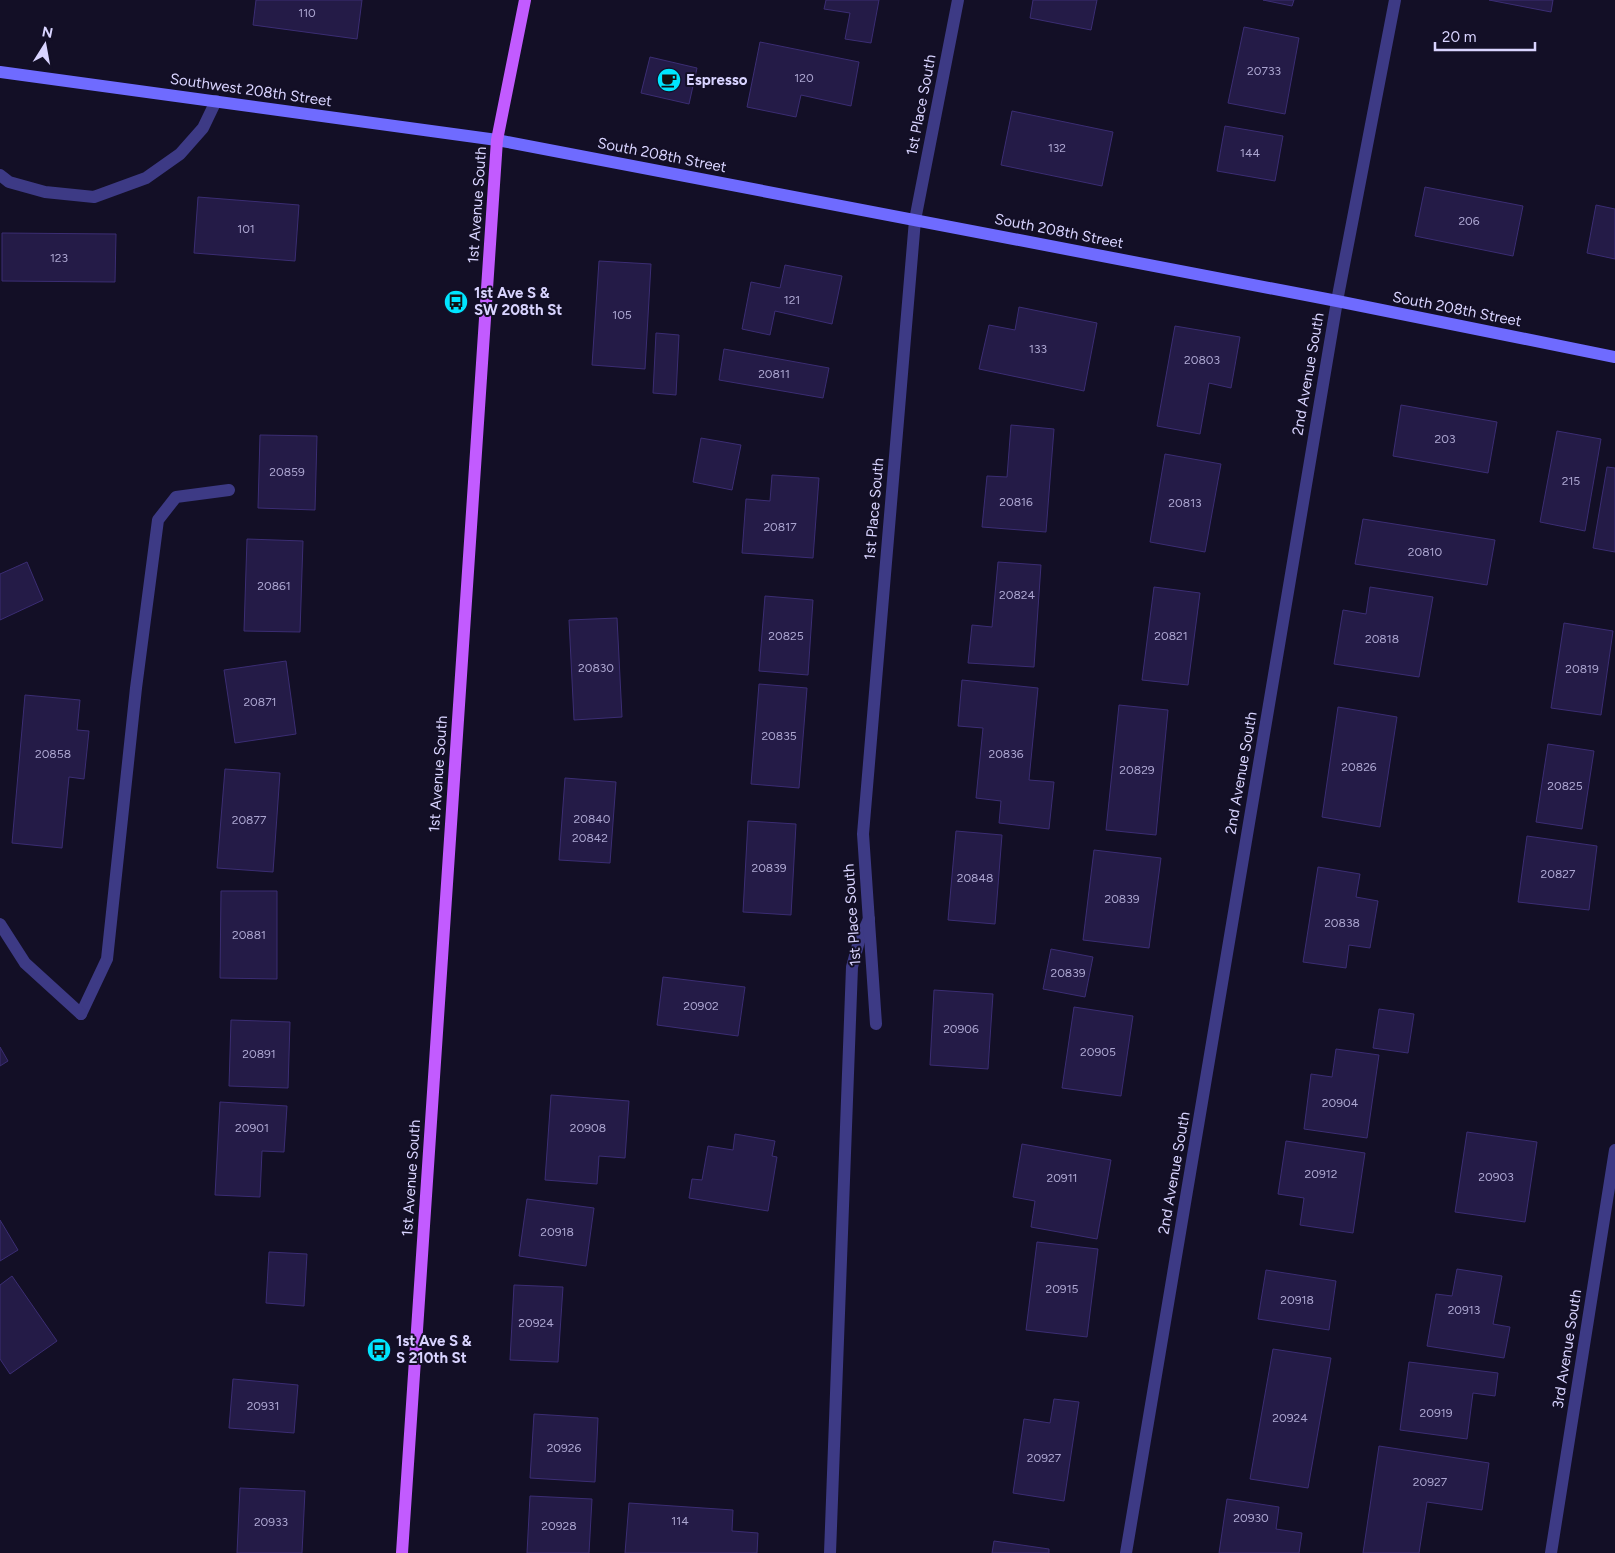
<svg xmlns="http://www.w3.org/2000/svg" width="1615" height="1553" viewBox="0 0 1615 1553" font-family="Figtree,sans-serif">
<style>
.building{fill:#241b47;stroke:#3b2d73}
.lines{fill:none;stroke-linecap:round;stroke-linejoin:round}
.lane{stroke:#3d3a85;stroke-width:12}
.street{stroke:#3d3a85;stroke-width:12}
.secondary{stroke:#6f6bff;stroke-width:12}
.primary{stroke:#c25bff;stroke-width:12}
.labels{text-anchor:middle;dominant-baseline:central;stroke-width:4;stroke-linejoin:round;paint-order:stroke}
.number-label{font-size:12px;fill:#aca6d1}
.poi-label{font-size:15px;font-weight:bold;fill:#d9d4ff;stroke:#130f26;text-anchor:start}
.street-label{font-size:15px;fill:#d9d4ff;stroke:#130f26}
</style>
<rect width="100%" height="100%" fill="#130f26"/>
<!-- building -->
<path class="building" d="M256,0h106l-5,39 -104,-14z
M826,0h53l-8,43 -26,-4 5,-26 -26,-4z
M1033,0h64l-6,30 -61,-12z
M1263,0h31l-2,6z
M1489,0h64l-2,12z
M1244,27l55,11 -14,76 -57,-11z
M760,42l99,20 -8,44 -50,-11 -5,22 -49,-10z
M650,57l47,11 -8,36 -48,-11z
M1012,111l101,21 -11,54 -101,-21z
M1225,126l58,10 -8,45 -58,-10z
M1425,187l98,19 -10,50 -98,-20z
M198,197l101,8 -4,56 -101,-8z
M1596,205l19,4v50l-28,-6z
M2,233l114,1 -1,48 -113,-1z
M599,261l52,3 -6,105 -53,-4z
M785,265l57,11 -10,48 -57,-13 -5,24 -28,-6 9,-47 29,6z
M1019,307l78,16 -13,68 -105,-22 10,-44 26,5z
M1175,326l65,11 -9,51 -22,-5 -9,51 -43,-8z
M656,333l23,2 -3,60 -23,-2z
M724,349l105,19 -6,30 -104,-18z
M1401,405l96,17 -9,51 -95,-17z
M1011,425l43,4 -8,103 -64,-5 5,-51 20,1z
M1557,431l44,8 -16,92 -45,-9z
M260,435l57,1 -2,74 -57,-2z
M701,438l40,7 -9,45 -39,-8z
M1165,454l56,10 -16,88 -55,-10z
M1607,467l8,1v84l-22,-4z
M772,475l47,3 -6,80 -71,-5 4,-54 24,2z
M1363,519l132,21 -8,45 -132,-21z
M247,539l56,2 -3,91 -56,-1z
M27,562l16,38 -43,20v-46z
M998,562l43,3 -7,102 -66,-4 4,-38 20,2z
M1154,587l46,6 -12,92 -46,-5z
M1370,587l63,10 -14,80 -85,-13 9,-54 23,4z
M765,596l48,4 -5,75 -49,-4z
M617,618l5,99 -48,3 -5,-100z
M1564,623l49,8 -12,84 -50,-7z
M286,661l10,73 -61,9 -11,-73z
M962,680l76,8 -9,92 25,2 -5,47 -50,-6 2,-22 -25,-3 7,-70 -25,-2z
M759,684l48,4 -8,100 -48,-4z
M25,695l55,5 -3,30 12,1 -5,48 -15,-2 -7,71 -50,-5z
M1119,705l49,5 -12,125 -50,-5z
M1338,707l59,10 -17,110 -58,-10z
M1548,744l46,7 -12,78 -46,-7z
M225,769l55,4 -7,99 -56,-4z
M565,778l51,4 -6,81 -51,-3z
M748,821l48,3 -5,91 -48,-3z
M956,831l46,4 -7,89 -47,-4z
M1527,836l70,10 -8,64 -71,-8z
M1094,850l67,8 -12,90 -66,-8z
M1318,867l42,7 -4,23 22,4 -8,47 -21,-3 -3,23 -43,-6z
M221,891h56v88l-57,-1z
M1051,949l42,8 -8,40 -42,-8z
M663,977l82,10 -7,49 -81,-11z
M934,990l59,4 -5,75 -58,-4z
M1074,1007l59,9 -12,80 -59,-8z
M1379,1009l35,5 -6,39 -35,-5z
M231,1020l59,2 -2,66 -59,-2z
M0,1047l8,14 -8,5z
M1336,1049l43,6 -12,83 -63,-9 7,-55 21,3z
M551,1095l78,6 -4,57 -26,-2 -2,28 -52,-4z
M220,1102l67,4 -3,46 -22,-1 -2,46 -45,-2z
M1467,1132l70,10 -12,80 -70,-10z
M735,1134l40,7 -3,15 5,1 -9,54 -79,-13 3,-19 10,1 6,-34 25,4z
M1286,1141l79,12 -12,80 -53,-8 4,-27 -26,-4z
M1022,1144l89,16 -14,79 -66,-12 4,-26 -22,-4z
M527,1199l67,9 -8,58 -67,-10z
M0,1220l18,30 -18,11z
M1037,1242l61,7 -11,88 -61,-7z
M269,1252l38,2 -3,52 -38,-3z
M1457,1269l45,7 -9,48 17,3 -6,31 -77,-12 9,-52 16,2z
M1266,1270l70,11 -7,49 -71,-11z
M12,1276l45,65 -47,33 -10,-15v-74z
M514,1285l49,2 -5,75 -48,-2z
M1273,1349l58,9 -23,130 -58,-9z
M1409,1362l89,11 -3,23 -22,-3 -6,46 -67,-9z
M233,1379l65,6 -4,48 -65,-5z
M1054,1399l25,3 -15,99 -51,-8 11,-74 26,4z
M534,1414l64,4 -3,64 -65,-4z
M1379,1446l110,17 -7,47 -55,-8 -8,51h-56z
M240,1488l65,3 -3,62h-65z
M530,1496l62,3 -3,54h-62z
M1227,1499l52,8 -3,22 26,4 -3,20h-80z
M629,1503l104,7 -1,21 26,2 -1,20h-132z
M994,1541l55,8v4h-57z"/>
<g class="lines">
<!-- lane -->
<path class="lane" d="M0,175l9,7 36,10 49,5 52,-19 34,-24 23,-26 13,-27
M81,1014l26,-55 29,-271 22,-168 18,-23 53,-7
M830,1553l22,-586 7,-26 10,-22"/>
<!-- street -->
<path class="street" d="M0,924l25,39 56,51
M876,1024l-13,-190 52,-614 43,-220
M1126,1553l211,-1252 58,-301
M1551,1553l64,-403"/>
<!-- secondary -->
<path class="secondary" d="M0,72l497,68 840,161 278,56"/>
<!-- primary -->
<path class="primary" d="M402,1553l95,-1413 28,-140"/>
</g>
<!-- icons -->
<defs>
<g id="cafe-disc" transform="scale(1.25)"><circle r="9.5" fill="#00e5ff" stroke="#130f26"/><path d="M-5.5-4.5H6V0H3Q3 3.5 0 3.5H-2.5Q-5.5 3.5-5.5 0ZM3-3.2v2h1.7v-2ZM-6 4.5H4V6H-6Z" fill="#111"/></g>
<g id="bus-disc" transform="scale(1.25)"><circle r="9.5" fill="#00e5ff" stroke="#130f26"/><path d="M-5-6H5V4H4V6H2V4H-2V6H-4V4H-5ZM-3.5-4V0h7V-4ZM-3.5 1.2v1.5H-2V1.2ZM2 1.2v1.5H3.5V1.2Z" fill="#111"/></g>
</defs>
<g fill-rule="evenodd">
<use href="#cafe-disc" x="669" y="80"/>
<use href="#bus-disc" x="456" y="302"/>
<use href="#bus-disc" x="379" y="1350"/>
</g>
<g class="labels">
<!-- number labels -->
<g class="number-label">
<text x="307" y="13">110</text>
<text x="1264" y="71">20733</text>
<text x="804" y="78">120</text>
<text x="1057" y="148">132</text>
<text x="1250" y="153">144</text>
<text x="1469" y="221">206</text>
<text x="246" y="229">101</text>
<text x="59" y="258">123</text>
<text x="792" y="300">121</text>
<text x="622" y="315">105</text>
<text x="1038" y="349">133</text>
<text x="1202" y="360">20803</text>
<text x="774" y="374">20811</text>
<text x="1445" y="439">203</text>
<text x="287" y="472">20859</text>
<text x="1571" y="481">215</text>
<text x="1016" y="502">20816</text>
<text x="1185" y="503">20813</text>
<text x="780" y="527">20817</text>
<text x="1425" y="552">20810</text>
<text x="274" y="586">20861</text>
<text x="1017" y="595">20824</text>
<text x="786" y="636">20825</text>
<text x="1171" y="636">20821</text>
<text x="1382" y="639">20818</text>
<text x="596" y="668">20830</text>
<text x="1582" y="669">20819</text>
<text x="260" y="702">20871</text>
<text x="779" y="736">20835</text>
<text x="53" y="754">20858</text>
<text x="1006" y="754">20836</text>
<text x="1359" y="767">20826</text>
<text x="1137" y="770">20829</text>
<text x="1565" y="786">20825</text>
<text x="592" y="819">20840</text>
<text x="249" y="820">20877</text>
<text x="590" y="838">20842</text>
<text x="769" y="868">20839</text>
<text x="1558" y="874">20827</text>
<text x="975" y="878">20848</text>
<text x="1122" y="899">20839</text>
<text x="1342" y="923">20838</text>
<text x="249" y="935">20881</text>
<text x="1068" y="973">20839</text>
<text x="701" y="1006">20902</text>
<text x="961" y="1029">20906</text>
<text x="1098" y="1052">20905</text>
<text x="259" y="1054">20891</text>
<text x="1340" y="1103">20904</text>
<text x="252" y="1128">20901</text>
<text x="588" y="1128">20908</text>
<text x="1321" y="1174">20912</text>
<text x="1496" y="1177">20903</text>
<text x="1062" y="1178">20911</text>
<text x="557" y="1232">20918</text>
<text x="1062" y="1289">20915</text>
<text x="1297" y="1300">20918</text>
<text x="1464" y="1310">20913</text>
<text x="536" y="1323">20924</text>
<text x="263" y="1406">20931</text>
<text x="1436" y="1413">20919</text>
<text x="1290" y="1418">20924</text>
<text x="564" y="1448">20926</text>
<text x="1044" y="1458">20927</text>
<text x="1430" y="1482">20927</text>
<text x="1251" y="1518">20930</text>
<text x="680" y="1521">114</text>
<text x="271" y="1522">20933</text>
<text x="559" y="1526">20928</text>
</g>
<!-- poi labels -->
<g class="poi-label">
<text x="686" y="80">Espresso</text>
<text x="474" y="293">1st Ave S &amp;<tspan x="474" dy="17">SW 208th St</tspan></text>
<text x="396" y="1341">1st Ave S &amp;<tspan x="396" dy="17">S 210th St</tspan></text>
</g>
<!-- street labels -->
<g class="street-label">
<text transform="translate(251 90) rotate(8)">Southwest 208th Street</text>
<text transform="translate(921 105) rotate(-79)">1st Place South</text>
<text transform="translate(662 155) rotate(11)">South 208th Street</text>
<text transform="translate(477 205) rotate(-86)">1st Avenue South</text>
<text transform="translate(1059 231) rotate(11)">South 208th Street</text>
<text transform="translate(1457 309) rotate(11)">South 208th Street</text>
<text transform="translate(1308 374) rotate(-80)">2nd Avenue South</text>
<text transform="translate(874 509) rotate(-85)">1st Place South</text>
<text transform="translate(1241 773) rotate(-80)">2nd Avenue South</text>
<text transform="translate(438 774) rotate(-86)">1st Avenue South</text>
<text transform="translate(852 915) rotate(-94)">1st Place South</text>
<text transform="translate(1174 1173) rotate(-80)">2nd Avenue South</text>
<text transform="translate(411 1178) rotate(-86)">1st Avenue South</text>
<text transform="translate(1567 1349) rotate(-81)">3rd Avenue South</text>
</g>
</g>
<!-- north arrow -->
<g transform="translate(45 45) rotate(11)" stroke="#130f26" stroke-width="4" paint-order="stroke">
<path d="M0-4L9 19L0 12L-9 19Z" fill="#d9d4ff"/>
<text y="-8" font-size="14" font-weight="bold" text-anchor="middle" fill="#d9d4ff">N</text>
</g>
<!-- scale -->
<path d="M1435 42v8h100v-8" fill="none" stroke="#d9d4ff" stroke-width="2.5"/>
<text x="1442" y="42" font-size="15" fill="#d9d4ff" stroke="#130f26" stroke-width="4" paint-order="stroke">20 m</text>
</svg>
